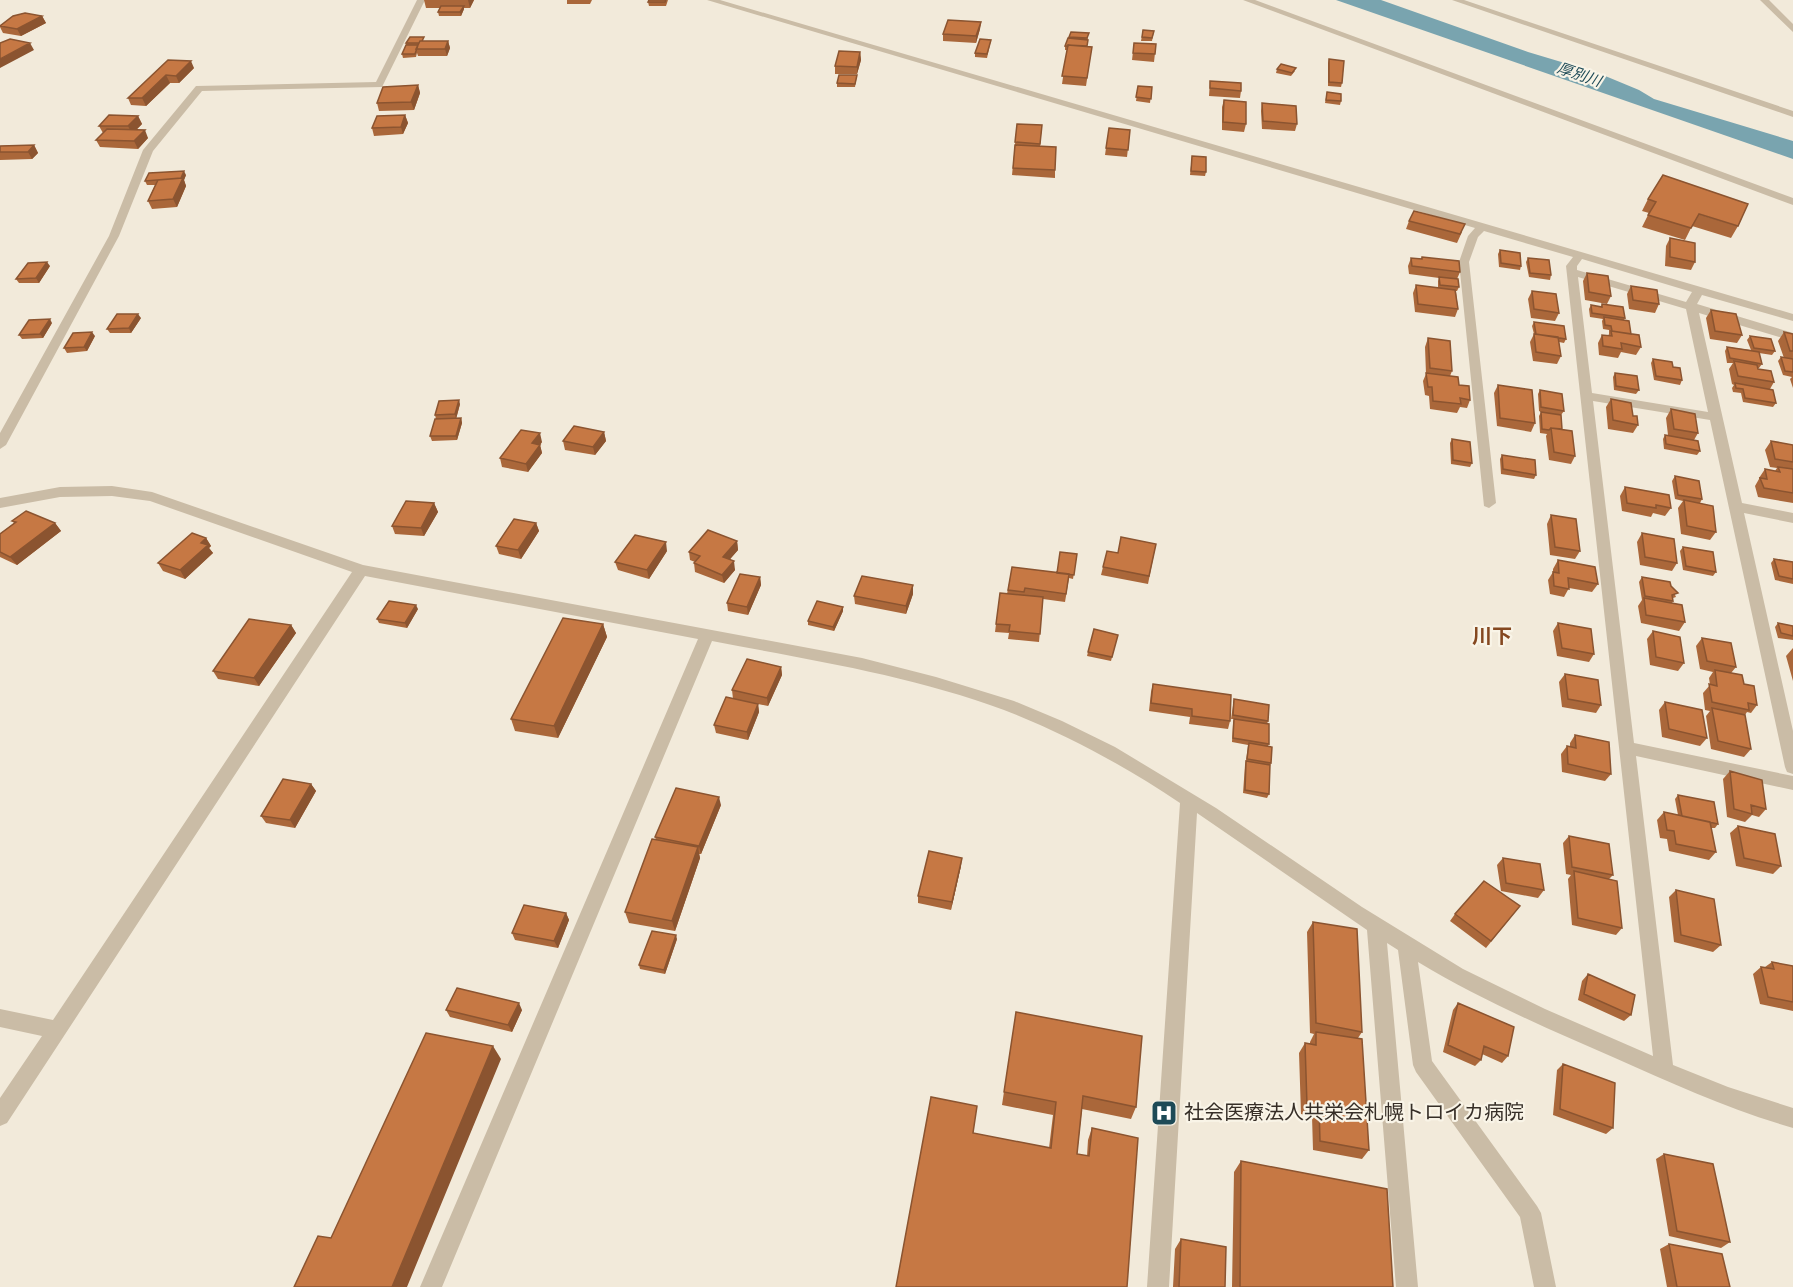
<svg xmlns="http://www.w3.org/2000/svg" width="1793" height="1287" viewBox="0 0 1793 1287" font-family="'Source Sans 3','Noto Sans JP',sans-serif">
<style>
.water{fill:#79a4af}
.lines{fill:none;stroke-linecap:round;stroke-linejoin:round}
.minor{fill:#cabca6;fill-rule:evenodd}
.wall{fill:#aa673a}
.shaded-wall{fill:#8b5430}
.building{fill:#c67844;stroke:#8b5430;stroke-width:1.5}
.labels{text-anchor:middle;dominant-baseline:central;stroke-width:4.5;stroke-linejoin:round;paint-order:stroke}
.far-water-label{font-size:15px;font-style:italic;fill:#1d4a57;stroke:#f9f4e7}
.quarter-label{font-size:20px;font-weight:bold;fill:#854820;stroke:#f9f4e7}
.near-poi-label{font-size:20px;fill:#362e27;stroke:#f9f4e7;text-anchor:start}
</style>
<rect width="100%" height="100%" fill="#f2eada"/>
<!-- water -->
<path class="water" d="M1336,0h45l147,52 70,21 41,17 15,9 139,42v18z"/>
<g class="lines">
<!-- minor -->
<path class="minor" d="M417,0h8l-43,87 -180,4 -49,60 -34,85 -113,209 -6,4v-16l109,-197 34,-86 53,-64 180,-4z
M707,0h13l1073,314v7l-91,-26 -5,9 96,29v8l-94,-28 43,190 51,10v10l-49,-10 49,218v43l-6,-2 -2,-5 -75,-347 -117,-19 41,342 159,33v14l-157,-34 37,309 55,22 65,21v20c-62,-18 -120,-44 -178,-70 -67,-29 -134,-58 -197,-96l14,99 105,145 4,7 15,74h-22l-14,-70 -104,-145 -3,-7 -15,-115 -11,-7 31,344h-22l-29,-357 -170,-117 -28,474h-22l33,-484c-55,-37 -114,-69 -176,-93 -94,-35 -194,-50 -292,-69l-270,646h-22l278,-648 -333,-63 -358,547 -7,3v-28l42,-62 -42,-9v-18l53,11 299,-448 -202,-71 -38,-5 -52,1 -60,11v-10l60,-11 52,-1 40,6 211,73 499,93 74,19 78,24 48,20 53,26 101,61 146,99 101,62 82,40 108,47 -87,-790 7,-9 -89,-26 -6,6 -9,25 27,241 -7,5 -5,-2 -25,-244 9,-26 7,-8zM1582,259l110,33 -6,10 -109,-32v-4zM1578,277l108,32 22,103 -116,-19z
M1243,0h12l538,198v7z
M1452,0h12l329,111v6z
M1760,0h9l24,24v8z"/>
</g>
<!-- wall -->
<path class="wall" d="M424,0h50l-4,8h-6v1l-3,7h-22l-1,-4 2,-4h-14z
M567,0h25l-2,4h-23z
M668,0l-2,6h-17l-1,-4z
M42,16l4,7 -25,13 -18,-3 -3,-6v-2z
M981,22l-1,7 -4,14 -33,-2v-7z
M1143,30l11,1 -2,10h-11z
M1069,37h19l-1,9 5,1 -6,39 -24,-2 5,-34h-2v-4z
M991,40l-4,18 -12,-1v-4z
M425,41h23l2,7 -3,8h-29l-1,-3 -1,4 -13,1 -1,-4 4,-9v-2z
M1134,43l22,1 -2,18 -22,-2z
M860,52l1,8 -4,14h-22v-8z
M1329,59l13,24 -1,4 -13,-1v-23z
M168,60l26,8 -15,15h-9l-24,23 -15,-1 -3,-7z
M1277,69l18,2 -4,5 -15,-3z
M857,75l-2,12h-18v-4z
M1210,81l31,10 -1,7 -31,-2z
M418,85l2,8 -6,17 -35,1 -2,-8z
M1138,86l14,1 -2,16 -14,-2z
M1327,92l14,9 -1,4 -15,-2z
M1224,100l22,24 -2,8 -22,-2v-23z
M1262,103l35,21 -2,7 -33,-2 -1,-18z
M405,115l3,8 -5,11 -29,2 -2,-8z
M138,116l4,8 -6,6 12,8 -10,11 -38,-2 -4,-7 7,-7 -4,-7z
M1017,124l25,1 -2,22 15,23v8l-43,-3z
M1130,130l-3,27 -22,-2 1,-7z
M34,145l4,8 -6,6 -32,1v-14z
M1192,156l14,16 -1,4 -15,-1z
M186,175l-2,5 2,6 -9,21 -25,2 -4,-8 7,-16h-8l-2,-4z
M1648,199l90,27 -7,12 -39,-12 -7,14 -43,-13 7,-14 -7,-2z
M1409,221l53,11 -5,11 -51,-14z
M1670,238l25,24 -4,8 -26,-4 1,-20z
M1500,250l21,16 -1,4 -21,-3 -1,-13z
M1422,257l38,15 -3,7 2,8 -2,4h-1l2,18 -3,8 -40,-5 -2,-19 3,-8 22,3v-7l1,-3 -30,-4 -1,-8 3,-8 10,1z
M1528,258l23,17 -1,5 -21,-3 -3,-15z
M50,266l-11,17h-20l-3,-4z
M1587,273l24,23 -4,8 -22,-4 -2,-19z
M1631,286l28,18 -4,9 -26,-4 -2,-15z
M1532,291l27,22 -4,8 -24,-3 -3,-19z
M1602,304l23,14 -1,2 7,14 10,13 -5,8 -15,-3 -3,6 -19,-3 -1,-12 4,-8 6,1 1,-2v-4l-6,-1 -1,-8 1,-2 -13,-2 -1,-8 2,-4 10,2z
M1711,310l31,25 -5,8 -27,-4 -4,-21z
M141,318l-10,15h-21l-3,-4z
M1534,322l32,17 -2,4 -5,-1 2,14 -4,8 -24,-3 -3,-19 4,-8 -2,-8z
M52,323l-9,15 -21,1 -3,-4z
M1784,332l9,2v54l-3,-9 2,-2 -9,-2 -5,-14 3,-4 3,1 -6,-17z
M95,336l-8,15 -20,2 -3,-5z
M1750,336l25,15 -3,4 -13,-2 3,11 -3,4h-1v1l16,13 -4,7 6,14 -3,4 -30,-5 -2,-9 -8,-1 -1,-4 2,-3 -2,-1 -3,-15 4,-6h-6l-2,-12 2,-4 24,3 -4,-10z
M1428,338l24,33 -2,5 9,9 11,15 -3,8 -7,-1 -3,6 -27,-4 -1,-13 -4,-1 -2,-14 3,-7 -1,-27z
M1653,359l20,8 9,13 -2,5 -26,-5 -3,-17z
M1615,373l24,17 -3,4 -22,-4 -1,-13z
M1498,385l37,38 -4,9 -34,-6 -3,-33z
M1540,390l24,21 -3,4 1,14 13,27 -4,8 -22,-4 -3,-24 1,-2 -7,-1 -1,-17 2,-4 -2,-1 -1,-17z
M1611,399l22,17 5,9 -5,8 -25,-4 -2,-22z
M460,404l-4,15 5,-1 1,5 -5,17 -25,1 -2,-5 6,-17 -1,-4z
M1671,409l27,24 -4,7 6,11 -3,4 -33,-6 -1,-10 2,-4h3l-2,-17z
M604,432l2,9 -11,14 -30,-5 -2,-9z
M1452,439l20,24 -2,4 -19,-3 -1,-21z
M1771,441l22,4v58l-35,-6 -3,-11 4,-7v-1l6,-9 10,2 2,-3 -7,-1 -5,-17z
M542,442l-2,3 2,8 -14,19 -26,-5 -2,-9z
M1502,455l34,20 -2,4 -33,-5 -1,-15z
M1675,476l27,23 -2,4 16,29 -6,8 -29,-6 -3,-26 5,-7 -8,-2 -3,-18z
M1625,487l46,21 -6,8 -12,-3 -2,4 -29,-6 -2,-15z
M434,503l4,9 -14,24 -29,-2 -3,-8z
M1551,515l29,36 -5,8 -25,-4 -3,-31z
M12,521l43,2 6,8 -44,34 -17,-8v-23l14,-11z
M536,523l3,8 -18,28 -22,-5 -3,-8z
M1642,533l35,30 -5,8 -32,-6 -3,-23z
M206,538l5,8 -2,2 4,5 -28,26 -22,-8 -5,-8z
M737,541l1,9 -8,9 5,11 -11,13 -29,-11 -1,-9 1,-1 -5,-2 -1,-8z
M1156,544l-8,40 -47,-9 2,-8 15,-14z
M1683,547l33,25 -3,4 -30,-6 -3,-19z
M667,551l-18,28 -31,-9 -3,-8z
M1077,554l-4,25 -4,-1 -4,24 -22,-3 -4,43 -31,-3 1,-6 -14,-1 5,-39 7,1 5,-27 45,6z
M1774,559l19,3v22l-18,-4 -4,-17z
M1558,560l40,24 -6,8 -23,-4 -5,9 -14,-3 -2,-14 5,-8v-3z
M760,577l1,8 -13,30 -20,-4 -1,-8z
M1642,577l29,9 5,11 -3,1v3l-1,2 13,19 -6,9 -38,-8 -3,-17 4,-6 -3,-18z
M913,594l-7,20 -51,-10 -1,-8z
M418,609l-11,19 -28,-5 -2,-4z
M843,611l-9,20 -26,-6v-4z
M1558,623l36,31 -5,8 -32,-6 -4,-25z
M1778,623l15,3v14l-15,-2 -3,-11z
M603,624l4,13 -49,101 -43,-7 -4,-12z
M291,625l5,8 -37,53 -41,-7 -5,-8z
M1653,631l31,32 -6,8 -28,-6 -3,-26z
M1118,635l-7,26 -24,-5 1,-4z
M1702,638l34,29 -5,6 13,11 13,21 -6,8 -4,-1 -2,3 6,34 -7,8 -33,-8 -5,-33 4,-5 -5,-1 -2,-17 7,-8 -1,-7 4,-6 -13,-3 -4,-23z
M1793,648v33l-7,-25z
M781,667l1,8 -14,31 -10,-2 1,8 -11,28 -32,-7 -2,-8 19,-26 -1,-9z
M1565,674l36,31 -5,8 -34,-6 -3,-25z
M1153,684l77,37 -2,8 -39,-5 1,-7 -41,-6 2,-19z
M1234,699l34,22 -1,3 2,20 -1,2 3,17 -1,3 -1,28 -2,4 -24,-5 2,-28 1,-4 2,-16 -16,-3 1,-19 1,-4h-3z
M1665,702l42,36 -7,8 -38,-9 -3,-27z
M1575,735l36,39 -6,7 -43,-9 -1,-18 6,-8 3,1v-4z
M1730,771l36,38 -7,8 -7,-2 -7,7 -18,-5 -4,-38z
M311,784l5,7 -21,37 -29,-5 -5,-7z
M1678,795l40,29 -3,4h-4l5,24 -7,8 -40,-9 -2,-12 -7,-1 -3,-18 7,-8 14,3 -3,-16z
M721,805l-20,49h-2l1,4 -25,73 -46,-8 -4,-11 31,-72 -1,-3z
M1738,826l43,40 -8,8 -37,-8 -6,-33z
M1569,836l44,39 -4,4 13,49 -6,7 -44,-10 -4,-46 3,-4 -5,-1 -3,-31z
M1503,858l41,32 -6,8 -37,-7 -4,-26z
M961,866l-10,44 -33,-7v-7z
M1676,890l45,55 -8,7 -39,-10 -5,-45z
M1520,906l-34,42 -36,-27 5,-7z
M566,913l3,7 -11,28 -43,-8 -3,-7z
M1313,922l49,110 -4,6 11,112 -7,9 -49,-9 -1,-34 -11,-2 -2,-61 6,-10 5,1v-2l4,-8 -4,-1 -3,-101z
M677,939l-12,35 -25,-5 -1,-4z
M1772,962l21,4v45l-33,-7 -7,-30 8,-7h4z
M1588,974l43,41 -7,6 -46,-21 4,-19z
M1458,1003l50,53 -6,7 -20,-9 -1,6 -6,6 -32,-14 10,-42z
M446,1010h76l-10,22 -62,-15z
M1016,1012l120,95 -5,12 -49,-10 -5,45 10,2 1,-16 4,-12 35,159 -154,-154 76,15 4,-33 -51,-10z
M1563,1064l50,64 -7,6 -53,-19 4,-45z
M1664,1154l66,88 -9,6 -52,-12 -13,-77z
M1241,1161l152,126h-161l2,-115z
M1181,1239l44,48h-52l2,-38z
M1669,1244l61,43h-63l-7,-38z"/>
<!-- shaded-wall -->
<path class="shaded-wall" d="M468,0h6l-4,8z
M464,6v3l-3,7 -1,-4z
M42,16l4,7 -25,13 -4,-7z
M981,22l-1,7 -4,14v-7z
M448,41l2,7 -3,8 -2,-7z
M30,43l4,7 -34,18v-9z
M860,52l1,8 -4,14v-7z
M191,61l3,7 -15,15 -3,-7z
M166,75l4,8 -24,23 -4,-8z
M418,85l2,8 -6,17 -3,-8z
M405,115l3,8 -5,11 -2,-7z
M138,116l4,8 -10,10 -4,-8z
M145,130l3,8 -10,11 -4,-8z
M34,145l4,8 -6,6 -4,-7z
M184,171l2,4 -2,5 2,6 -9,21 -4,-8z
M47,262l3,4 -11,17 -3,-5z
M138,314l3,4 -10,15 -2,-5z
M50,319l2,4 -9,15 -3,-4z
M92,332l3,4 -8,15 -3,-4z
M459,400l1,4 -4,15 -1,-5z
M461,418l1,5 -5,17 -1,-4z
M604,432l2,9 -11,14 -2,-8z
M540,433l2,9 -7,10 -3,-9z
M540,445l2,8 -14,19 -2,-8z
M434,503l4,9 -14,24 -3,-8z
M55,523l6,8 -44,34 -7,-8z
M536,523l3,8 -18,28 -3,-9z
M206,538l5,8 -2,2 4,5 -28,26 -5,-9 21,-27z
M737,541l1,9 -13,15 -2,-8z
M666,542l1,9 -18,28 -2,-9z
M734,561l1,9 -11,13 -2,-8z
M760,577l1,8 -13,30 -1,-8z
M913,585v9l-7,20v-8z
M416,605l2,4 -11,19 -2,-5z
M843,607v4l-9,20 -1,-4z
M603,624l4,13 -49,101 -4,-12z
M291,625l5,8 -37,53 -5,-8z
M781,667l1,8 -14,31 -1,-8z
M758,704l1,8 -11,28 -1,-8z
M311,784l5,7 -21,37 -5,-8z
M719,797l2,8 -20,49 -2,-8z
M698,847l2,11 -25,73 -3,-10z
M962,858l-1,8 -10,44 1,-8z
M566,913l3,7 -11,28 -4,-7z
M676,935l1,4 -12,35 -1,-4z
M519,1003l3,7 -10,22 -4,-7z
M493,1046l8,13 -94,228h-15z"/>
<!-- building -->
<path class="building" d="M649,0h17l-1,2h-17z
M441,6h23l-4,6h-22z
M25,13l17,3 -25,13 -17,-3 13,-10z
M948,20l33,2 -5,14 -33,-2z
M1143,30l11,1 -2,7 -10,-1z
M1071,32l18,1 -2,5 -18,-1z
M410,37h14l-2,4h-2l-1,2h-13z
M1068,38l20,2 -1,6 -19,-1v1h-3z
M10,39l20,4 -30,16v-16z
M980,39l11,1 -4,14 -12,-1z
M420,41h28l-3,8h-29z
M1134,43l22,1 -1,10 -22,-1z
M406,45h12l-3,9h-13z
M1068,45l24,2 -5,31 -25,-2z
M839,51l21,1 -3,15 -22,-1z
M1329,59l15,2 -2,22 -13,-1z
M168,60l23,1 -15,15 -10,-1 -24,23h-14z
M1281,64l15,4 -4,5 -15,-4z
M839,75h18l-2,9 -18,-1z
M1210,81l31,2v8l-31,-3z
M418,85l-7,17 -34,1 6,-16z
M1138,86l14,1 -1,12 -15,-2z
M1327,92l14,2v7l-15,-1z
M1224,100l22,2v22l-23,-2z
M1262,103l34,3 1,18 -34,-3z
M109,115l29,1 -10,10h-29z
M405,115l-4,12 -29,1 5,-12z
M1017,124l25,1 -2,19 -25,-2z
M1109,128l21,2 -2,20 -22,-2z
M107,129l38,1 -11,11 -38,-1z
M34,145l-6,7h-28v-6z
M1015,145l41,2 -1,23 -42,-2z
M1192,156l14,1v15l-15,-1z
M184,171l-3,7 -36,3 4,-8z
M1663,175l85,29 -10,22 -39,-12 -8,14 -43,-13 8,-13 -8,-3z
M183,178l-10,21 -25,2 10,-21z
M1414,211l51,13 -5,10 -51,-13z
M1670,238l25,5v19l-25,-5z
M1500,250l20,3 1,13 -20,-3z
M1422,257l37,4 1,11 -48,-6 -1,-8 11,1z
M1528,258l21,2 2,15 -21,-2z
M47,262l-11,16 -20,1 12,-16z
M1587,273l21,3 3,20 -22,-4z
M1439,277l19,2 1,8 -19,-2z
M1416,285l39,5 3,19 -40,-5z
M1631,286l26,4 2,14 -26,-4z
M1532,291l24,3 3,19 -25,-4z
M1602,304l21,3 2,11 -33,-5 -1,-8 11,2z
M1711,310l25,4 6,21 -27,-4z
M117,314h21l-9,14 -22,1z
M1604,317l25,4 2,13 -19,-3 -1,-5 -6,-1z
M50,319l-10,15 -21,1 10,-15z
M1534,322l30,4 2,13 -30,-5z
M1611,331l28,4 2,12 -20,-4 1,6 -19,-3 -1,-11 10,1z
M92,332l-8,15 -20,1 9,-15z
M1784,332l9,2v17h-3z
M1534,334l24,3 3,19 -25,-4z
M1750,336l21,3 4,12 -21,-3z
M1428,338l22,3 2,30 -22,-3z
M1727,347l32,5 3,12 -32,-6z
M1781,357l12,2v13l-8,-1z
M1653,359l19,3 1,5 7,1 2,12 -26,-4z
M1734,361l23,4 1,4 13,2 3,11 -36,-6z
M1426,373l32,4 1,8 10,1 1,14 -10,-2 1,6 -28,-3 -1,-14h-4z
M1615,373l22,3 2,14 -23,-4z
M1735,383l38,7 3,13 -31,-5 -2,-9 -7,-1z
M1498,385l34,5 3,33 -35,-5z
M1540,390l22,4 2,17 -23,-4z
M1611,399l20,4 2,13h4l1,9 -25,-5z
M459,400l-4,14 -20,1 4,-14z
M1671,409l24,5 3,19 -24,-4z
M1541,412l20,3 1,14 -11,-1 -2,2 -7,-1z
M461,418l-5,18h-26l5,-17z
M574,426l30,6 -11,15 -30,-6z
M1551,428l21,3 3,25 -21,-4z
M521,430l19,3 -8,10 8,2 -14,19 -26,-6z
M1665,435l33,6 2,10 -34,-7z
M1452,439l18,3 2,21 -19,-3z
M1771,441l22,4v17l-18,-3z
M1502,455l33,5 1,15 -33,-6z
M1778,467l15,2v24l-29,-5 -4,-10 7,1 -2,-10 15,3z
M1675,476l24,5 3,18 -24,-4z
M1625,487l44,8 2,13 -15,-3v3l-29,-5z
M1684,500l29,6 3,26 -29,-6z
M406,501l28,2 -13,25 -29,-2z
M26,511l29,12 -45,34 -10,-5v-18l16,-12 -4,-1z
M1551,515l25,4 4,32 -25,-4z
M514,519l22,4 -18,27 -22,-4z
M708,530l29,11 -14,16 11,4 -12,14 -28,-12 6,-7 -11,-4z
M192,533l14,5 -5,5 7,2 -28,25 -22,-7z
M1642,533l32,6 3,24 -32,-6z
M635,535l31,7 -19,28 -32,-8z
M1121,537l35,7 -7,32 -46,-9 4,-16 11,2z
M1683,547l30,5 3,20 -30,-6z
M1060,552l17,2 -3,21 -17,-2z
M1774,559l19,3v17l-14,-3z
M1558,560l37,7 3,17 -30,-6 1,11 -15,-3 -1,-14 6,1z
M1012,567l57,7 -3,20 -41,-6 -1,4 -16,-2z
M740,574l20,3 -13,30 -20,-4z
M862,576l51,9 -7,21 -52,-10z
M1642,577l28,5 1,4 7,7 -6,2 1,6 -28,-5z
M1000,593l43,4 -3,37 -31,-3 1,-6 -14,-1z
M1644,598l38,7 3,17 -39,-7z
M389,601l27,4 -11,18 -28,-4z
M817,601l26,6 -10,20 -25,-6z
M563,618l40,6 -49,102 -43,-7z
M249,619l42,6 -37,53 -41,-7z
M1558,623l33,6 3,25 -32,-6z
M1778,623l15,3v10l-12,-3z
M1094,629l24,6 -6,22 -24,-5z
M1653,631l27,6 4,26 -28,-6z
M1702,638l29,5 5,24 -29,-6z
M747,659l34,8 -14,31 -35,-8z
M1715,670l27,5 2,9 10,2 3,19 -9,-2 1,7 -37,-8 -3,-18 8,2z
M1565,674l33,6 3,25 -33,-6z
M1153,684l78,11 -1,26 -38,-5v-7l-41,-6z
M726,697l32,7 -11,28 -33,-7z
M1234,699l35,6 -1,16 -35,-6z
M1665,702l37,8 5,28 -38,-9z
M1712,708l33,7 6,34 -33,-8z
M1234,719l35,5v20l-36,-6z
M1575,735l34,7 2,32 -43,-10 -1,-18 9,2z
M1249,743l23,4 -1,16 -24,-4z
M1246,761l24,4 -1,29 -24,-4z
M1730,771l32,9 4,29 -15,-4 1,9 -18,-5z
M283,779l28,5 -21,36 -29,-4z
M676,788l43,9 -20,49 -44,-9z
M1678,795l36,7 4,22 -36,-8z
M1664,812l46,10 6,30 -40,-8 -2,-13 -7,-1z
M1738,826l37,8 6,32 -37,-8z
M1569,836l40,8 4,31 -41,-8z
M652,839l46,8 -26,74 -47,-9z
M929,851l33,7 -10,44 -34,-6z
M1503,858l37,6 4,26 -38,-7z
M1574,871l43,10 5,47 -44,-10z
M1484,881l36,25 -29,35 -36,-27z
M1676,890l38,9 7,46 -40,-10z
M524,905l42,8 -12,28 -42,-8z
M1313,922l44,7 5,103 -46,-9z
M652,931l24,4 -12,35 -25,-5z
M1772,962l21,4v36l-25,-5 -7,-30 13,2z
M1588,974l47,21 -4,20 -47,-21z
M457,988l62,15 -11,22 -62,-15z
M1458,1003l56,24 -6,29 -24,-10 -3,14 -33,-15z
M1016,1012l126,24 -6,71 -53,-11 -6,58 12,2 3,-28 46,10 -11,149h-231l35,-190 46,9 -4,27 78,15 5,-46 -52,-10z
M1316,1032l46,7 7,111 -49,-9 -1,-34 -12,-2 -2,-62 11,2z
M426,1033l67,13 -101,241h-98l24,-51 13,2z
M1563,1064l52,19 -2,45 -53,-19z
M1664,1154l49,10 17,78 -53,-11z
M1241,1161l146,28 6,98h-153z
M1181,1239l45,8 -1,40h-46z
M1669,1244l53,10 8,33h-53z"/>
<!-- icons -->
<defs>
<g id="hospital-square" transform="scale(1.35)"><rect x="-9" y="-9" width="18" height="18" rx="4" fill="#1d4a57" stroke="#f9f4e7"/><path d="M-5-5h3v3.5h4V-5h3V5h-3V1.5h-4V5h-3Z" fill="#fff"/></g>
</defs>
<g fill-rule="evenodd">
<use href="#hospital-square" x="1164" y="1113"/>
</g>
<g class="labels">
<!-- far-water labels -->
<g class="far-water-label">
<text transform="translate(1579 75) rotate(19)">厚別川</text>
</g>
<!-- quarter labels -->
<g class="quarter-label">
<text x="1492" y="637">川下</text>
</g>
<!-- near-poi labels -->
<g class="near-poi-label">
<text x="1184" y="1113">社会医療法人共栄会札幌トロイカ病院</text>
</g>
</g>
</svg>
